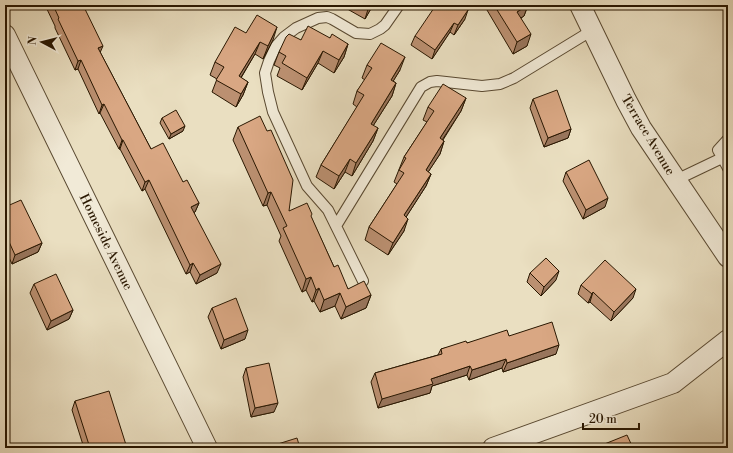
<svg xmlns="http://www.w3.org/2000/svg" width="733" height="453" viewBox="0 0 733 453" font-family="'Libre Bodoni',serif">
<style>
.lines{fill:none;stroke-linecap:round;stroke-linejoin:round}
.lane-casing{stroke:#594931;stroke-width:12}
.street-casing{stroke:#594931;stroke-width:22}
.lane{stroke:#f1ead7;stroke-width:10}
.street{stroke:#f1ead7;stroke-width:20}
.wall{fill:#bb9071;stroke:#291701}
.shaded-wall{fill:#98755c;stroke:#291701}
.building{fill:#d9a783;stroke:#291701}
.labels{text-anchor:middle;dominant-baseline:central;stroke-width:3;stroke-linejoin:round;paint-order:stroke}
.street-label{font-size:13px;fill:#291701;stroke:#f1ead7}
</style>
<rect width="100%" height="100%" fill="#eadfc1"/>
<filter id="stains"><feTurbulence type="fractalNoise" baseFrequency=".005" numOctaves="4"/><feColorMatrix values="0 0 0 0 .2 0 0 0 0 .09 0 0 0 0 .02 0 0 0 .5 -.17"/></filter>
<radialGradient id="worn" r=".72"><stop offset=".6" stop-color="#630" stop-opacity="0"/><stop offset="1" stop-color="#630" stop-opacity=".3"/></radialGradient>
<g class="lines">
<!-- lane casing -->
<g class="lane-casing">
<path id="lane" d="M728,139l-10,11 10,18
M676,180l46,-22
M336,226l85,-139 9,-5 7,-1 45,5 18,-2 14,-6 77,-47
M363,281l-35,-71 -21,-24 -34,-74 -5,-20 -3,-19 4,-12 7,-15 8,-9 12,-9 22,-10 9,-1 5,2 24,14 14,1 10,-5 5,-4 14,-20"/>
</g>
<!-- street casing -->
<g class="street-casing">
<path id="street" d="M580,5l46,95 15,28 87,129
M5,35l202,413
M493,448l180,-65 55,-43"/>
</g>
<!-- lane -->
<use href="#lane" class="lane"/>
<!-- street -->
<use href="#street" class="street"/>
</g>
<!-- wall -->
<path class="wall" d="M45,5h38l17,47 51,97 32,33 16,21 -4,9 -1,1 23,60 -21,11 -6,-12 -4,2 -41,-85 -3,2 -22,-42h-1l-19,-36 -1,1 -21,-45 -3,1 -20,-42v-2z
M343,5h30l-8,14 -23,-13z
M484,5h44l-4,11 -3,2 6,28 -14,8z
M465,19l-11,16 -4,-3 -18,27 -21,-14 4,-9z
M246,33l27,7 -10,19 -8,-5 -14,24 7,4 -5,13 -7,12 -24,-15 5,-13 -7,-4 5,-13z
M330,38l18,6 -4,13 -10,16 -16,-10 -16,27 -25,-14 3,-8 -6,-3 5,-13 22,-12z
M367,65l33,5 -7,11 3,2 -4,13 -19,30 5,2 -5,13 -21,35 -7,-4 -11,17 -18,-12 5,-12 36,-58 -4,-3 4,-13 8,-11 -3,-2z
M466,98l-5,13 -18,29 1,1 -4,13 -12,18 3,2 -5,12 -20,31 -2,14 -16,24 -23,-15 4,-13 28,-43 -3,-2 10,-25 23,-35 -4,-2 5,-13z
M533,99l38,30 -3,9 -24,9 -14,-39z
M162,118l21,13 -14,8 -9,-16z
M238,127l51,84 22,6 23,50 14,22 23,6 -5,13 -25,11 -6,-13 -15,6 -6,-11 -2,1 -6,-12 -4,2 -23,-51 2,-5 -14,-31 -4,1 -30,-66z
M566,172l39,35 -22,12 -20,-38z
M5,207l37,36 -4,9 -26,12 -7,-15z
M530,273l26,7 -15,16 -14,-14z
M34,284l39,26 -4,9 -22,11 -17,-37z
M581,285l52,13 -22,23 -21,-19 -2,1 -10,-9z
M212,308l33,31 -24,10 -13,-32z
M509,336l47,18 -53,18 -1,-4 -33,12 -2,-5 -35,11 -2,7 -52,15 -7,-26 4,-9 63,-18 3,-6 26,-6z
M246,368l28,44 -23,5 -8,-40z
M75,401l52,47h-43l-12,-38z"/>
<!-- shaded-wall -->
<path class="shaded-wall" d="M370,5h3l-8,14 4,-13z
M528,5l-4,11 -11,7 4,-11z
M468,10l-3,9 -11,16 4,-10z
M454,23l-4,9 -18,27 3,-9z
M277,27l-4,13 -10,19 5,-13z
M531,34l-4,12 -14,8 4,-12z
M260,42l-5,12 -21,35 5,-13z
M348,44l-4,13 -10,16 5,-13z
M103,46l-4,9 -1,-7z
M323,51l-5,12 -16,27 5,-12z
M405,57l-5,13 -14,23 5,-13z
M81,60l-3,9 -3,1 3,-9z
M248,82l-5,13 -7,12 5,-13z
M396,83l-4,13 -26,41 5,-13z
M466,98l-5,13 -26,40 5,-13z
M104,104l-4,9 -1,1 3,-9z
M185,126l-2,5 -14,8 2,-5z
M378,128l-5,13 -21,35 4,-13z
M571,129l-3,9 -24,9 4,-9z
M122,140h1l-3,9h-1z
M444,141l-4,13 -19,29 5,-13z
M350,159l-5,13 -11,17 5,-13z
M431,174l-5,12 -27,42 5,-13z
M149,180l-4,9 -3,2 3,-9z
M271,192l-4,13 -4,1 5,-13z
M608,198l-3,9 -22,12 3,-9z
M199,203l-4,9 -7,4 3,-9z
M408,219l-4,12 -16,24 5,-12z
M42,243l-4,9 -26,12 3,-9z
M193,263l-3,9 -4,2 4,-9z
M221,264l-4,9 -21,11 4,-9z
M559,271l-3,9 -15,16 3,-9z
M311,277l-5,13 -4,2 4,-13z
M319,288l-5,13 -2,1 4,-12z
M636,289l-3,9 -22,23 3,-9z
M593,292l-3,10 -2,1 4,-9z
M340,293l-5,13 -15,6 4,-12z
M371,295l-5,13 -25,11 5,-12z
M73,310l-4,9 -22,11 4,-9z
M248,330l-3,9 -24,10 3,-9z
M559,345l-3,9 -53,18 4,-9z
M506,359l-4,9 -33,12 3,-10z
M470,366l-3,9 -35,11 -2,7 -52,15 4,-9 49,-20z
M278,403l-4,9 -23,5 4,-9z"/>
<!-- building -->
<path class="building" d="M53,5h30l20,41 -5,2 53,101 12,-6 20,39 4,-2 12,23 -8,4 30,57 -21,11 -7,-12 -3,2 -41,-85 -4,2 -22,-42h-1l-18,-36 -2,1 -21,-45 -3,1 -20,-42 1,-1z
M436,5h24l8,5 -10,15 -4,-2 -19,27 -20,-14z
M494,5h33l-10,7 14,22 -14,8z
M257,15l20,12 -9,19 -8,-4 -21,34 9,6 -7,12 -25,-14 8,-13 -9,-5 20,-35 11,6z
M308,26l22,12 2,-4 16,10 -9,16 -16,-9 -16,27 -25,-15 4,-7 -7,-4 7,-15 3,-3 12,6z
M381,43l24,14 -14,23 5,3 -25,41 7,4 -22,35 -6,-4 -11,17 -18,-11 43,-70 -7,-4 15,-23 -5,-3z
M443,84l23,14 -26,40 4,3 -18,29 5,4 -27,41 4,4 -15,24 -24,-16 35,-54 -5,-3 7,-12 -2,-1 30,-46 -6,-4z
M557,90l14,39 -23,9 -15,-39z
M176,110l9,16 -14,8 -9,-16z
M260,116l7,15 4,-1 22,50 -4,31 18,-8 5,11 -1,2 23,51 4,-2 10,24 16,-8 7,14 -25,12 -6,-14 -16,7 -5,-12 -3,2 -5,-13 -5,2 -23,-51 4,-2 -16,-34 -3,1 -30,-66z
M589,160l19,38 -22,12 -20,-38z
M21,200l21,43 -27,12 -10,-22v-26z
M546,258l13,13 -15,16 -14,-14z
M605,260l31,29 -22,23 -21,-20 -1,2 -11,-9z
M56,274l17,36 -22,11 -17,-37z
M236,298l12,32 -24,10 -12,-32z
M552,322l7,23 -52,18 -1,-4 -34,11 -2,-4 -39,13 2,5 -51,15 -7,-26 67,-19 -1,-5 25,-8 1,2 40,-13 2,6z
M269,363l9,40 -23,5 -9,-40z
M109,391l18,57h-37l-15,-47z
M627,435l6,13h-30l-1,-3z
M297,438l3,10h-35z"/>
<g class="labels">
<!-- street labels -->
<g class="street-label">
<text transform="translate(648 135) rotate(59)">Terrace Avenue</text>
<text transform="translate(106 242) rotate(64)">Homeside Avenue</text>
</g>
</g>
<!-- margin -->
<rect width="733" height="453" fill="none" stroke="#eadfc1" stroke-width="20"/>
<rect x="6" y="6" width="721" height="441" fill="none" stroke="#291701" stroke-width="2"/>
<rect x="10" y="10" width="713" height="433" fill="none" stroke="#291701"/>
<!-- north arrow -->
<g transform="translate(42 42) rotate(277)" stroke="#f1ead7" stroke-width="3" paint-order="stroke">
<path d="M0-3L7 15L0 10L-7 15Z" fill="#291701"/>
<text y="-6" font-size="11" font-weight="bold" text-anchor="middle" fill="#291701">N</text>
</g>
<!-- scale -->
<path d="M583 423v6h56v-6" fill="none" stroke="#291701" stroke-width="2"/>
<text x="589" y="423" font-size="12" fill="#291701" stroke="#f1ead7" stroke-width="3" paint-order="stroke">20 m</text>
<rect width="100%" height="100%" filter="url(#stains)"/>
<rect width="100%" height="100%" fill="url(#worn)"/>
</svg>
